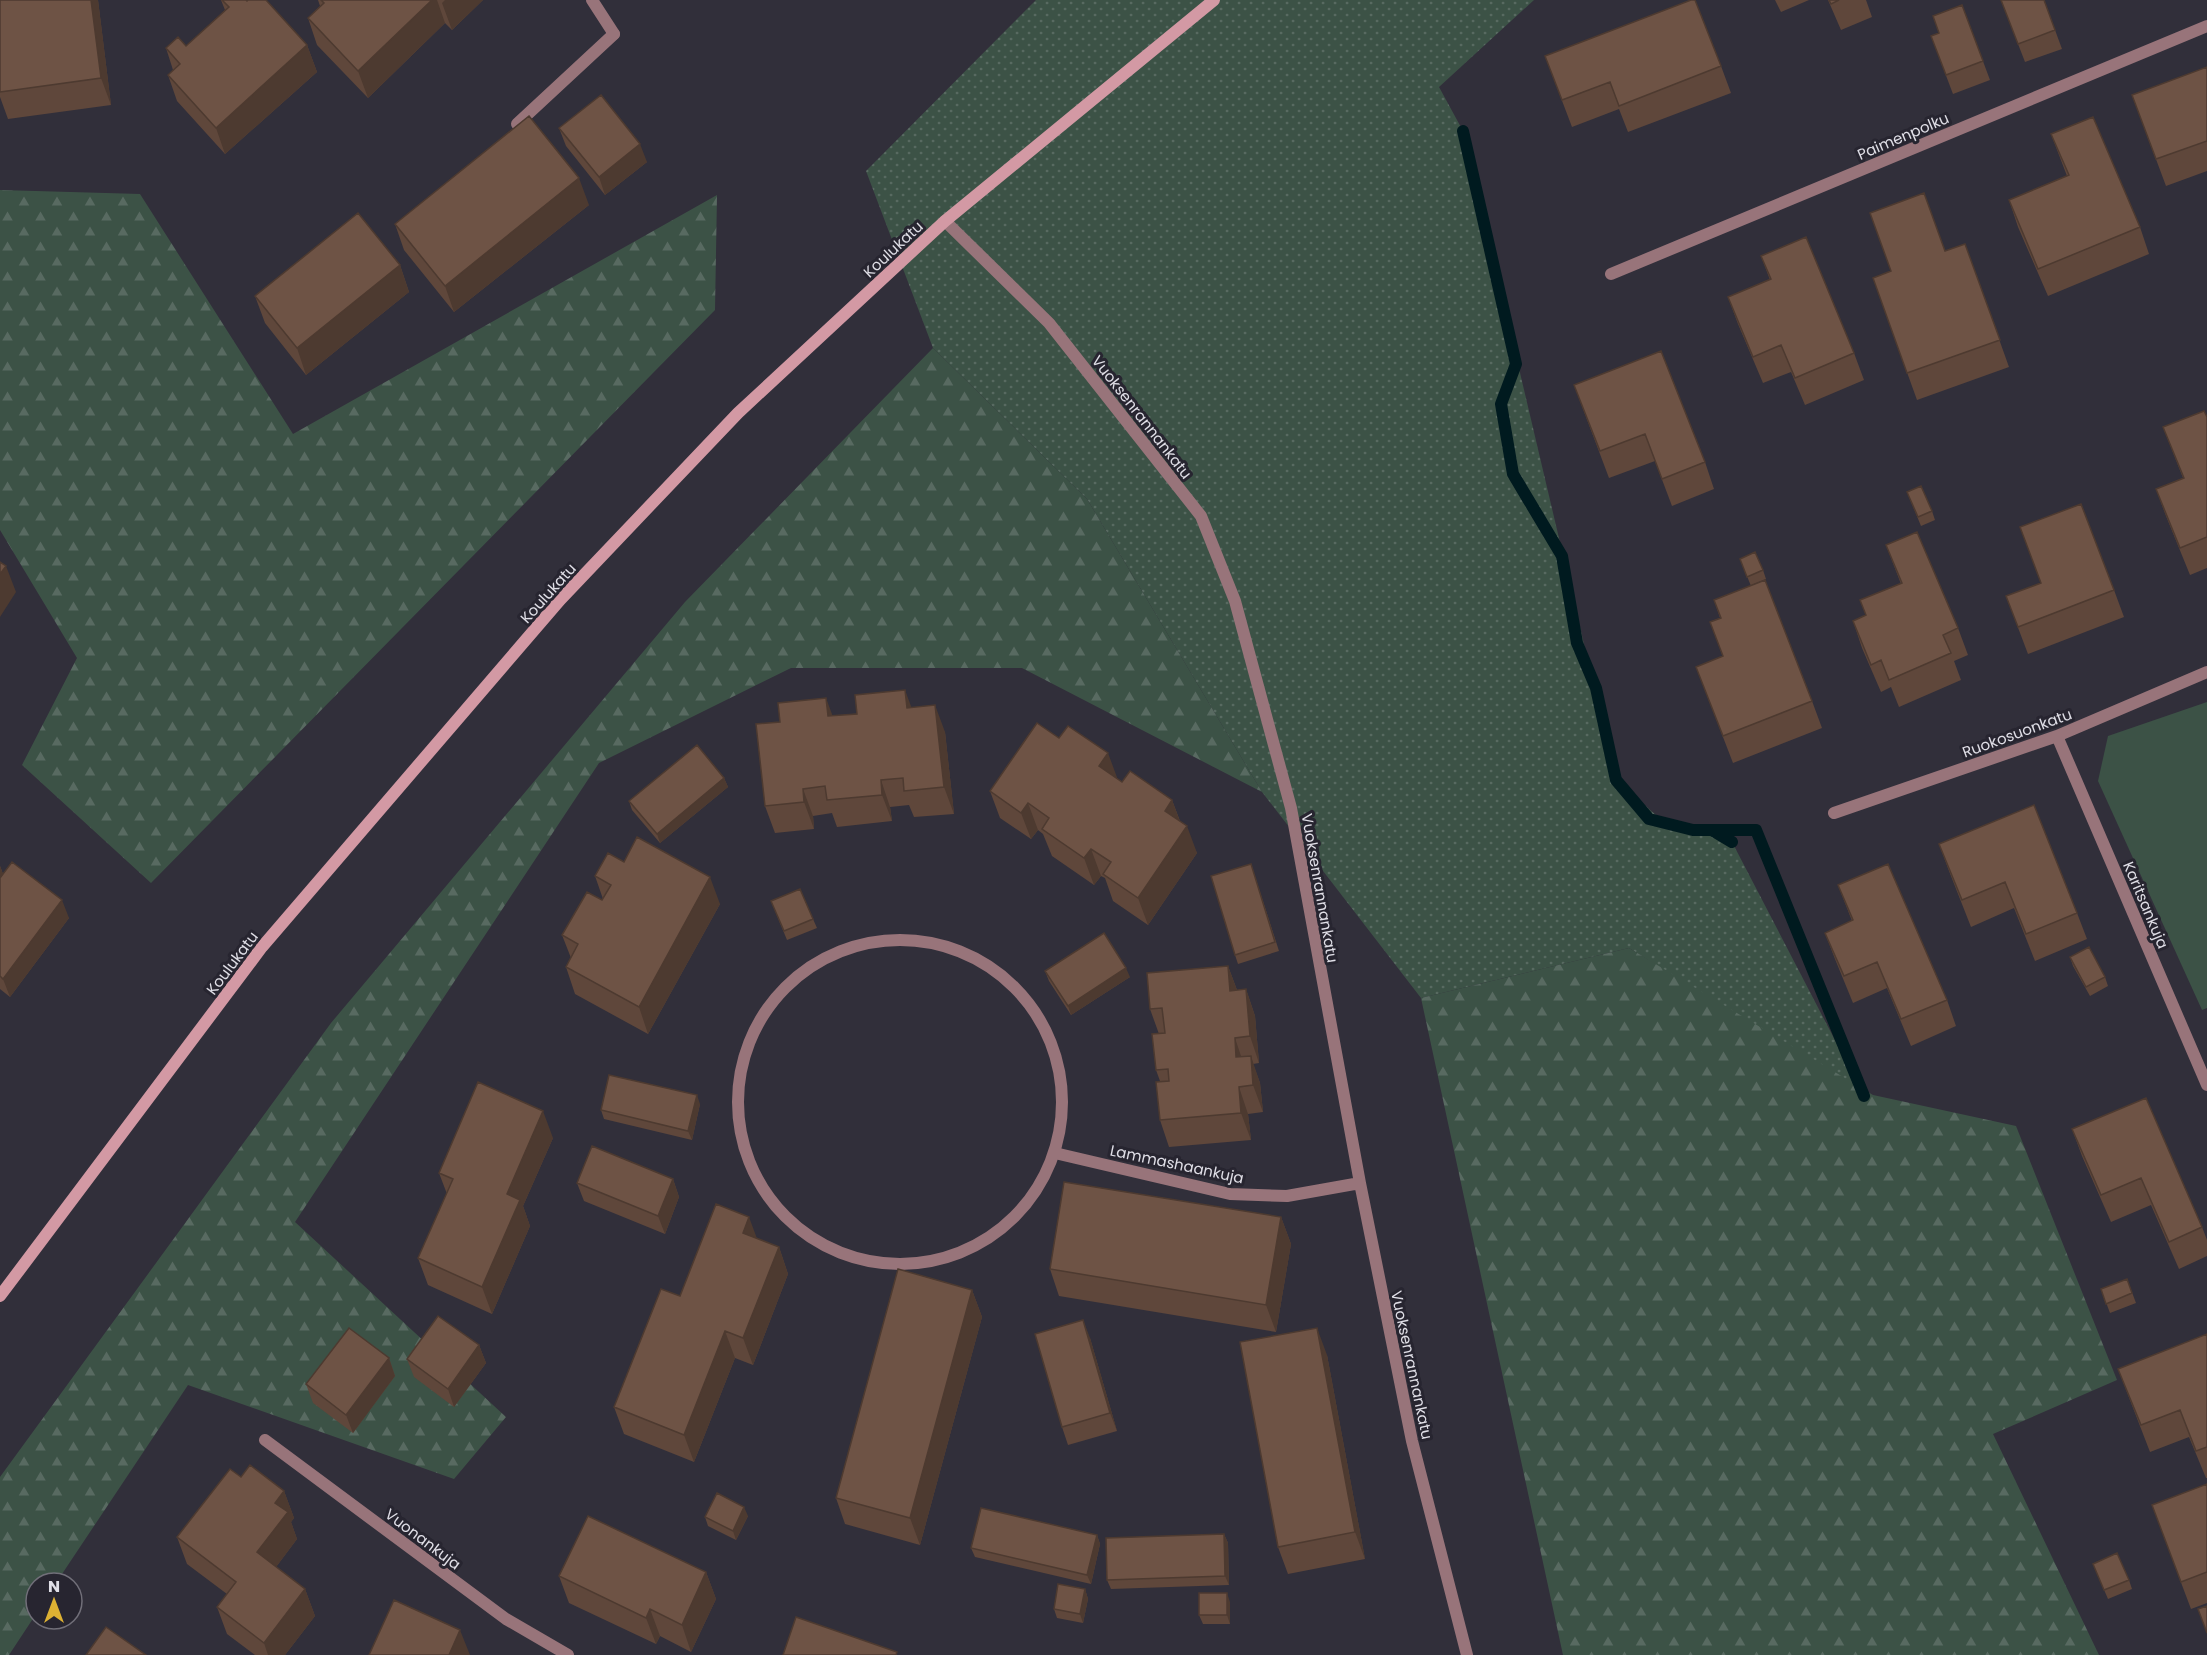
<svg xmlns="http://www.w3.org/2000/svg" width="2207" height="1655" viewBox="0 0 2207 1655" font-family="Poppins,sans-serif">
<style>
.grass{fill:url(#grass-dots)}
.forest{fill:url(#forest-firs)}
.garden{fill:#3c5246}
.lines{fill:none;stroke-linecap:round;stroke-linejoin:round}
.stream{stroke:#001a1f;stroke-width:12}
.lane{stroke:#98747a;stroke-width:12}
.street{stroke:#98747a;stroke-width:12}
.secondary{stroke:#d399a4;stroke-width:12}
.wall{fill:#5f473b}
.shaded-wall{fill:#4d3a30}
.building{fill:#6e5345;stroke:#4d3a30;stroke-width:1.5}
.labels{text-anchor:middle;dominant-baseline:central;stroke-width:6;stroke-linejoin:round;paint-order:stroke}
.street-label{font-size:15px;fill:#e0dfe7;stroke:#272530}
</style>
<defs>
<pattern id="grass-dots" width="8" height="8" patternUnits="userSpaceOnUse" patternTransform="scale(1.5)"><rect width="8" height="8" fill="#3c5246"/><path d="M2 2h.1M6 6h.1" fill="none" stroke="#586a61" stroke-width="1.8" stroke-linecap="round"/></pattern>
<pattern id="forest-firs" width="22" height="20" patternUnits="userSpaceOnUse" patternTransform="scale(1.5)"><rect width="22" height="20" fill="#3c5246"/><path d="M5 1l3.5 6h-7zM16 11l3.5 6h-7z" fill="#586a61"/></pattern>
</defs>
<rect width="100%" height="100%" fill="#312f3a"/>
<!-- grass -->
<path class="grass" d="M1036,0h498l-95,87 24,44 153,649 49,43 67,19 132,254 -235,-148 -208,50 -159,-206 -175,-293 -154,-151 -67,-177z"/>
<!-- forest -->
<path class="forest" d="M0,190l140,4 153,240 424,-239 -2,115 -564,573 -129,-118 55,-107 -77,-128z
M933,348l154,151 175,293 -240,-124h-231l-192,95 -304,459 211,195 -52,62 -266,-94 -132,198h-20v31l-27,41h-9v-178l331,-454 354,-421z
M1629,948l244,147 143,31 101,254 -124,54 106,221h-536l-142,-657z"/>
<!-- garden -->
<path class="garden" d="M2207,702v306l-5,2 -104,-229 10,-45z"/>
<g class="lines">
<!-- stream -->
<path class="stream" d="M1463,131l53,233 -15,40 12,70 49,82 15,87 19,45 20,92 33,39 44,11h63l108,266
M1712,830l20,12"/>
<!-- lane -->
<path class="lane" d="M517,124l97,-90"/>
<!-- street -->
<path class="street" d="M592,0l22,34
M945,221l104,102 152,193 34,85 56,207 69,375 52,258 55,214
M1611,274l596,-248
M2057,736l150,349
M1834,813l223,-77 150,-64
M738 1102a162 162 0 1 1 324 0a162 162 0 1 1-324 0Z
M1059,1154l171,40 57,2 73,-13
M265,1440l241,179 62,36"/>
<!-- secondary -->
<path class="secondary" d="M0,1296l262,-349 298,-347 178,-187 207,-192 269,-221"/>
</g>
<!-- wall -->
<path class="wall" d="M0,0h98l13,105 -103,14 -8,-22z
M221,0h25l61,45 10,27 -92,82 -48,-53 -9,-26 5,-5 -7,-22 20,-2 39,-36z
M318,0h165l-31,30 -7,-7 -77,75 -51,-53 -9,-27 12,-12z
M1775,0h34l-28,12z
M1828,0h38l6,17 -31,13z
M2001,0h43l18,49 -37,13z
M1962,5l28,75 -37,14 -22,-58 8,-3z
M1545,56l176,10 10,27 -103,39 -9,-23 -47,18z
M2207,67v104l-41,15 -34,-91z
M559,128l88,34 -42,33 -39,-49z
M2051,134l89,93 9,27 -101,42 -30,-69 -9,-27 58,-24z
M589,205l-135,107 -50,-62 -9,-26z
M1965,244l44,123 -92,33 -44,-122z
M1761,256l93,97 10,27 -59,25 -14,-33 -28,11 -25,-59 -10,-27 42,-17z
M400,265l9,27 -103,83 -41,-52 -10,-27z
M1574,385l131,77 9,27 -42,17 -17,-45 -46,17z
M2207,417v151l-17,7 -24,-59 -10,-27 27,-11 -20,-51z
M1907,492l25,19 3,9 -14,6z
M1886,545l72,83 10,27 -14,6 7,19 -62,27 -8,-20 -10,5 -19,-44 -9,-27 13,-6 -6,-15 41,-16z
M1740,559l23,11 3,9 -12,5 58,117 10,27 -89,35 -37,-96 27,-10 -13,-35 10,-4 -6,-18 37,-14z
M2114,590l10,27 -96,37 -22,-58z
M912,708l33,24 9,82 -40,3 -5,-12 -19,2 2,14 -55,6 -5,-14 -19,3 1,13 -39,4 -10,-27 68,-90z
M724,778l4,9 -68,56 -28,-33 -3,-9z
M1117,778l5,4 50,18 8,21 17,32 -49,72 -35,-24 -8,-23 -4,-2 -7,9 -42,-29 -9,-22 -5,-4 -7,9 -31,-21 -10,-27z
M1939,844l138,69 10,26 -52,22 -21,-53 -43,19 -22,-56z
M624,862l96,42 -72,130 -73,-40 -9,-27 5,-9 -9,-23 41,-36 -8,-23z
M1251,864l28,87 -41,13 -3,-9z
M0,866l3,8 66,44 -59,79 -10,-8z
M1838,885l109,115 9,26 -45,20 -24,-58 -34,15 -18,-44 -10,-26 27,-12z
M771,901l42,18 4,9 -30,12z
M2070,957l35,20 3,9 -18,10 -17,-30z
M1228,966l9,24 9,-1 9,27 4,47 -6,1 7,19 3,29 -15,2 3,26 -82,7 -9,-27v-39l-4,-11 3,-36 -9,-25z
M1045,971l85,6 -59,38 -22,-34z
M2146,1098l56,129 5,13v16l-28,13 -28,-64 -40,17 -29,-66 -10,-27z
M700,1104l-8,36 -88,-21 -3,-9z
M553,1138l-30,68 7,20 -38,88 -64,-29 -10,-27 29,-64 -8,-21z
M673,1179l6,18 -14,37 -81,-33 -7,-18z
M1281,1217l10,27 -15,88 -217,-36 -9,-27z
M757,1239l22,8 9,27 -35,91 -18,-7 -41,104 -70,-28 -10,-27 66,-111z
M2127,1279l9,24 -26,10 -9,-24z
M972,1290l10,27 -62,228 -75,-21 -9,-26z
M2207,1334v144h-1l-17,-41 -39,15 -32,-83z
M1090,1338l27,93 -49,14 -6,-18z
M479,1345l7,18 -32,44 -40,-30 -7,-18z
M1327,1355l38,204 -77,15 -10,-27z
M389,1358l6,18 -42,57 -40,-30 -7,-19z
M241,1477l43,14 10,27 -3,4 6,17 -21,28 29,22 10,27 -30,39h-30l-28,-21 -10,-27 10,-13 -40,-30 -10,-27z
M2207,1484v119l-16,6 -29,-77z
M748,1516l-12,24 -28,-14 -3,-9z
M1224,1534l4,9 1,42 -118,4 -4,-9z
M1097,1535l3,9 -9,40 -116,-27 -4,-9z
M2093,1564l36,16 3,9 -24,10z
M706,1572l10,27 -25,53 -31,-16 -4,8 -87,-41 -10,-27z
M1085,1589l3,10 -5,24 -26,-5 -3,-9z
M1230,1602v22h-27l-4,-9z"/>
<!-- shaded-wall -->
<path class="shaded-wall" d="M91,0h7l13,105 -10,-27z
M432,0h5l8,23 -77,75 -10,-27z
M445,0h38l-31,30 -10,-27z
M307,45l10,27 -92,82 -9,-26z
M640,144l7,18 -42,33 -6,-18z
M579,178l10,27 -135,107 -9,-26z
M400,265l9,27 -103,83 -9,-27z
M6,566l10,26 -16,25v-43z
M905,690l10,27 -8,-9z
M826,698l10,27 -8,-9z
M935,705l10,27 9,82 -10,-27z
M1108,753l10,27 -19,-14z
M724,778l4,9 -68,56 -3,-9z
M881,780l9,27 2,14 -10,-26z
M803,789l10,27 1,13 -10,-27z
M1172,800l10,27 -17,-16z
M1028,803l10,27 -7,9 -10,-26z
M1187,826l10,27 -49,72 -10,-27z
M1091,849l10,27 -7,9 -10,-27z
M0,866l3,8 -3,6z
M710,877l10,27 -72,130 -9,-27z
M62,900l7,18 -59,79 -7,-18z
M1228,966l10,27 -8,-2z
M1126,968l4,9 -59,38 -3,-9z
M1246,989l9,27 4,47 -9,-27z
M1235,1038l9,27 -8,-8z
M1251,1056l9,27 3,29 -10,-27z
M1239,1087l9,27 3,26 -10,-27z
M697,1095l3,9 -8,36 -4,-9z
M543,1111l10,27 -30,68 7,20 -38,88 -10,-27 25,-93z
M673,1179l6,18 -14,37 -7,-18z
M749,1217l10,27 -16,-11z
M1281,1217l10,27 -15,88 -10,-27z
M779,1247l9,27 -35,91 -10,-27z
M972,1290l10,27 -62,228 -10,-27z
M1083,1320l7,18 27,93 -7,-18z
M1317,1328l10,27 38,204 -10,-27z
M725,1331l10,27 -41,104 -10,-27z
M479,1345l7,18 -32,44 -6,-18z
M389,1358l6,18 -42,57 -7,-18z
M284,1491l10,27 -3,4 6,17 -30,40 -10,-27 18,-49z
M744,1507l4,9 -12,24 -3,-9z
M1224,1534l4,9 1,42 -4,-9z
M1097,1535l3,9 -9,40 -4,-9z
M706,1572l10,27 -25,53 -9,-27z
M305,1589l10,27 -30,39h-17l-4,-12z
M1085,1589l3,10 -5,24 -3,-9z
M1227,1593l3,9v22l-3,-9z
M650,1609l10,27 -4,8 -10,-26z
M460,1630l10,25h-21z"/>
<!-- building -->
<path class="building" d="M0,0h91l10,78 -101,14z
M222,0h24l1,1 1,-1h18l41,45 -91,83 -48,-53 12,-11 -14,-16 12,-11 8,9 43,-39z
M321,0h111l-74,71 -50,-53 16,-15z
M1691,0h4l26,66 -102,40 -9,-24 -48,18 -17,-44z
M1829,0h10l-8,4z
M2001,0h43l11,30 -37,14z
M1962,5l21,56 -37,14 -15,-39 8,-3 -6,-17z
M2207,67v74l-51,18 -24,-64z
M601,95l39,49 -41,33 -40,-49z
M529,116l50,62 -134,108 -50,-62z
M2093,117l47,110 -102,42 -29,-69 60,-25 -18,-41z
M1924,193l21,58 20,-7 35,96 -93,33 -34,-95 18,-7 -21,-58z
M358,213l42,52 -103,83 -42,-52z
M1806,237l48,116 -59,25 -14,-33 -28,12 -25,-60 43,-18 -10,-23z
M1661,351l44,111 -43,17 -17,-45 -45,17 -26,-66z
M2204,411l3,6v120l-27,11 -24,-59 28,-11 -21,-51z
M1921,486l11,25 -14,6 -11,-25z
M2081,504l33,86 -96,37 -12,-31 35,-13 -21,-56z
M1917,532l41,96 -15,7 8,18 -62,27 -8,-20 -10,5 -18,-44 13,-6 -6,-15 42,-17 -16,-38z
M1755,552l8,18 -16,7 -7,-18z
M0,562l6,4 -6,8z
M1765,580l47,121 -89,35 -27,-69 27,-11 -13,-34 11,-4 -7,-18z
M905,690l2,18 28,-3 9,82 -40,4 -1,-13 -22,2 1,15 -55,5 -2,-14 -22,3 1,13 -39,4 -9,-82 24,-2 -2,-19 48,-5 2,18 29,-2 -2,-19z
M1037,723l22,15 9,-12 40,27 -9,13 23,16 8,-11 42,29 -7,11 22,15 -49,72 -35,-24 8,-12 -20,-13 -7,9 -42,-29 7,-11 -21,-15 -7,10 -31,-22z
M697,745l27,33 -67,56 -28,-33z
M2034,805l43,108 -51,21 -21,-52 -43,18 -23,-56z
M637,837l73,40 -71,130 -73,-40 12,-23 -16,-9 25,-43 15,8 9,-15 -16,-9 13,-23 16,9z
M12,862l50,38 -59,79 -3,-3v-98z
M1251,864l24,78 -40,13 -24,-79z
M1888,864l59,136 -46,19 -24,-57 -33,14 -19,-43 28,-13 -15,-35z
M800,889l13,30 -29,12 -13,-30z
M1104,933l22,35 -58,38 -23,-35z
M2089,947l16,30 -19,10 -16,-30z
M1228,966l2,25 16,-2 4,47 -15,2 1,19 15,-1 2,29 -14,2 2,26 -81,7 -4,-38 13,-1 -1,-12 -12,1 -4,-36 13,-1 -3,-25 -12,1 -3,-36z
M609,1075l88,20 -9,36 -87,-21z
M478,1082l65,29 -36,83 13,6 -38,87 -64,-29 35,-79 -14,-6z
M2146,1098l56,129 -33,15 -28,-64 -40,17 -29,-66z
M592,1146l81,33 -15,37 -81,-33z
M1064,1182l217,35 -15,88 -216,-36z
M716,1204l33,13 -6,16 36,14 -36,91 -18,-7 -41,104 -70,-28 47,-118 19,7z
M898,1269l74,21 -62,228 -74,-20z
M2127,1279l5,14 -26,11 -5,-15z
M438,1316l41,29 -31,44 -41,-30z
M1083,1320l27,93 -48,14 -27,-93z
M349,1328l40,30 -43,57 -40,-31z
M1317,1328l38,204 -77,15 -38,-205z
M2207,1334v113l-11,4 -16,-41 -39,15 -23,-56z
M250,1465l34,26 -9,12 13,9 -31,40 48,37 -41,54 -47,-36 19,-25 -59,-45 53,-68 11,8z
M2207,1484v88l-26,10 -29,-77z
M717,1493l27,14 -11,24 -28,-14z
M981,1508l116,27 -10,40 -116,-27z
M588,1516l118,56 -24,53 -32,-16 -4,9 -87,-42z
M1224,1534l1,42 -118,4 -1,-42z
M2117,1553l12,27 -25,10 -11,-26z
M1058,1584l27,5 -5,25 -26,-5z
M1199,1593h28v22h-28z
M394,1600l66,30 -11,25h-80z
M2207,1606v27l-9,-24z
M796,1617l101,35 -1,3h-113z
M106,1627l40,28h-60z"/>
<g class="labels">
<!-- street labels -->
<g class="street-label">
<text transform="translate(1903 136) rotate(-23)">Paimenpolku</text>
<text transform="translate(893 249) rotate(-43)">Koulukatu</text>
<text transform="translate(1142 417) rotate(52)">Vuoksenrannankatu</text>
<text transform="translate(548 593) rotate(-48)">Koulukatu</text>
<text transform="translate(2017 733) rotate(-20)">Ruokosuonkatu</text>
<text transform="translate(1320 888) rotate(80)">Vuoksenrannankatu</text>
<text transform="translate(2146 905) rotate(67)">Karitsankuja</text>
<text transform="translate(232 963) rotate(-53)">Koulukatu</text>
<text transform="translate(1177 1164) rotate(12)">Lammashaankuja</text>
<text transform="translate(1412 1365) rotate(78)">Vuoksenrannankatu</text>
<text transform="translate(423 1539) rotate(37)">Vuonankuja</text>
</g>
</g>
<!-- north arrow -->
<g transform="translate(54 1601)"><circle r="28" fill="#272530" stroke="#716f79" stroke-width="1.5"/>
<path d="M0-4.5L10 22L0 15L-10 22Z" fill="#ddb133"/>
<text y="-9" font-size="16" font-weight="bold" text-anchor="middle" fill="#e0dfe7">N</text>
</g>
</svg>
